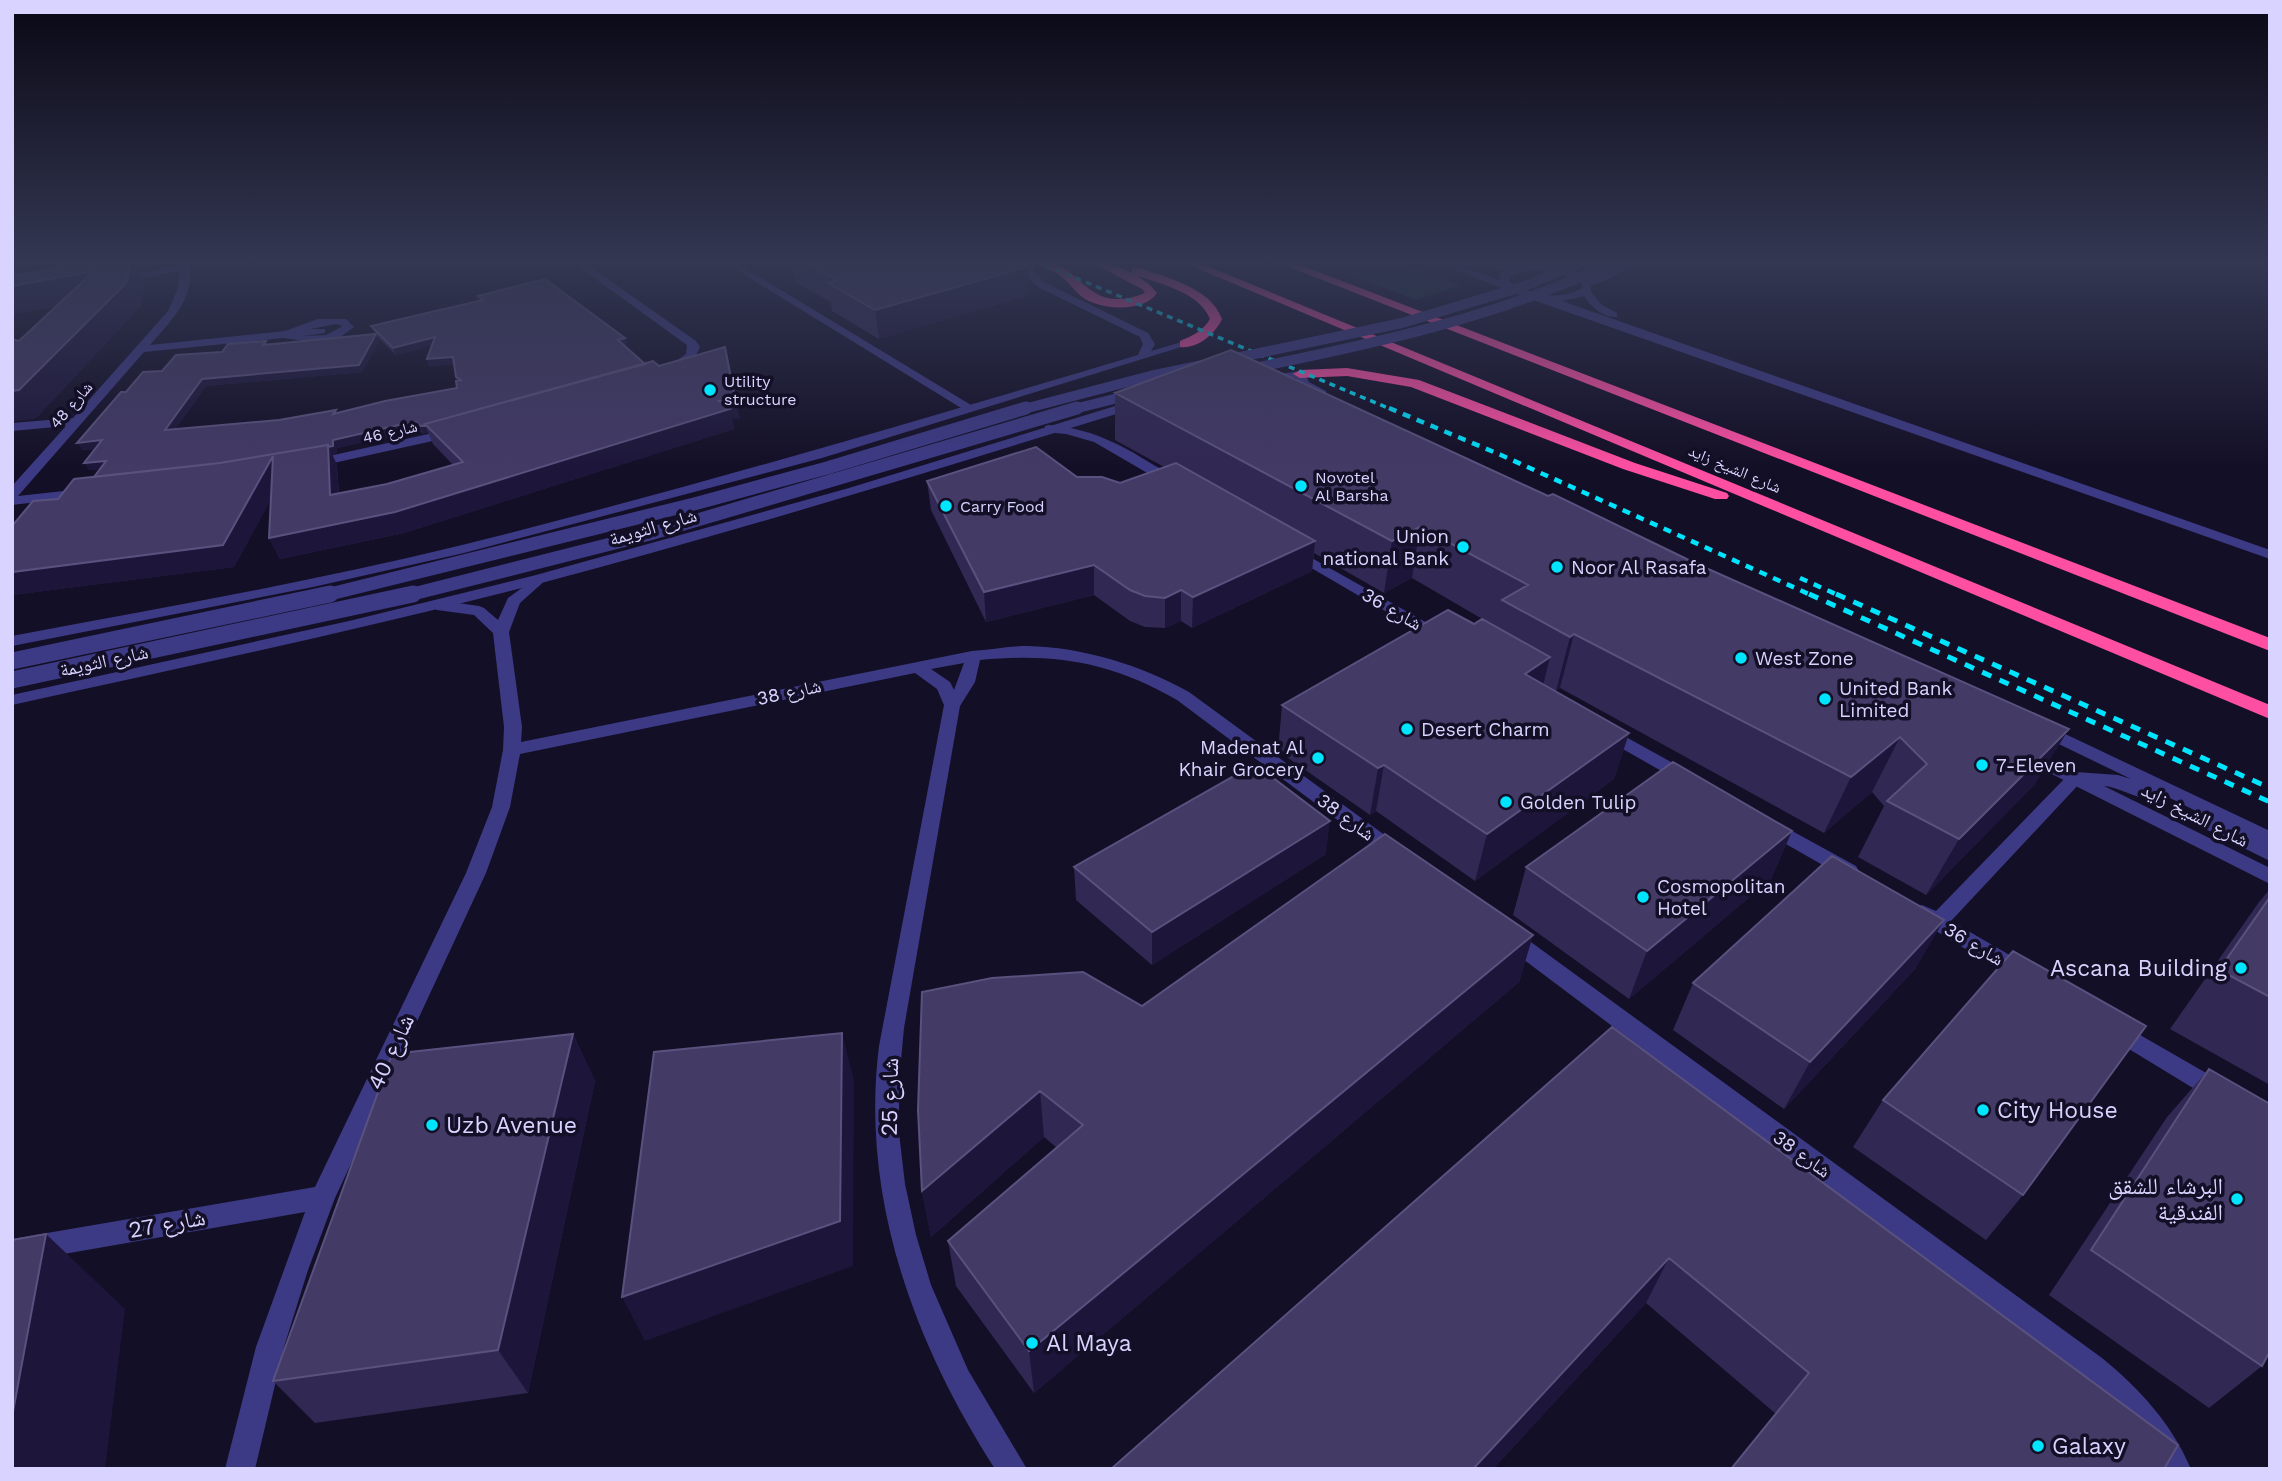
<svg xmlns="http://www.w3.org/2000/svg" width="2282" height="1481" viewBox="0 0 2282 1481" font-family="'Work Sans','Noto Naskh Arabic',sans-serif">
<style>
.green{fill:#12302f}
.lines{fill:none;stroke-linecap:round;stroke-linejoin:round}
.minor{fill:#3d3a85;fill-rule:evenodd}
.tertiary{fill:#3d3a85;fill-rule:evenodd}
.motorway{fill:#ff4fa3;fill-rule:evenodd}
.rail-far2{stroke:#00e5ff;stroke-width:3.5;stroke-dasharray:6 5;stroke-linecap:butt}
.rail-far1{stroke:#00e5ff;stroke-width:4.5;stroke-dasharray:8 7;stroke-linecap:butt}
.rail{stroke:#00e5ff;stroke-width:5;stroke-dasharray:10 9;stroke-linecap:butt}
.tertiary-bridge-far2{stroke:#3d3a85;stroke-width:10}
.tertiary-bridge-far1{stroke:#3d3a85;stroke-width:13}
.tertiary-bridge{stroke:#3d3a85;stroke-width:17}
.wall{fill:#312854;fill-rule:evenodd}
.shaded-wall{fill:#1d163a}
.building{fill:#433a66;stroke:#5a527e;stroke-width:2}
.poi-dot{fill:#00e5ff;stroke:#130f26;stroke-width:2.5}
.labels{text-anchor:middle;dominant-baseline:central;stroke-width:7;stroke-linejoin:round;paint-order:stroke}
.far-poi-label{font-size:16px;fill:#d9d4ff;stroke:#130f26;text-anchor:start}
.far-street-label{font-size:16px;fill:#d9d4ff;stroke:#130f26}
.street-label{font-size:19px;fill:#d9d4ff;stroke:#130f26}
.poi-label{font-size:19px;fill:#d9d4ff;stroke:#130f26;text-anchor:start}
.near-poi-label{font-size:23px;fill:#d9d4ff;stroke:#130f26;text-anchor:start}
.near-street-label{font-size:23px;fill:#d9d4ff;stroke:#130f26}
</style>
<rect width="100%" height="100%" fill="#130f26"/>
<!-- green -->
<path class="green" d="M1313,261h85l62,25 -44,14z"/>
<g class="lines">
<!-- minor -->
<path class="minor" d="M53,261h10l14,17c-3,5 -8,8 -14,6l-1,-2 4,-4z
M178,261h10c10,34 -17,60 -38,84l135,-14 33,-12h28l8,8 -15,11 -21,5 -35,-5 -139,14 -126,144 64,-7 7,4 -2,3 -75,9v-19l54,-60 -54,5v-8l61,-5 95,-107 10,-23 2,-17 -61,11 -5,-3 65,-14zM336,324l7,2 -17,9 -23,1 22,-3v-4h-15z
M571,261h11l114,80 4,6c-5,13 -20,26 -34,25v-4l20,-14 1,-9z
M722,261h11l243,147 -10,3z
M1049,425c39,3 70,18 103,39 9,5 20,10 28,18l-7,4 -5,-1 -74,-43 -28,-8 -21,-2v-6z
M451,429l6,4 -2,3 -144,32 -6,-4 6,-4z
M1294,548l151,85 2,3 -2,3h-12l-144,-84 -2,-3 2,-3z
M541,574l7,4 -28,25 -11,29 13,95 -1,15 451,-91c18,-1 37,-5 55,-5 56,1 113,19 162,46l212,155 3,5 -3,5h-14l-210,-157c-66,-38 -122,-47 -197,-40l-5,22 -15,24 -56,322 -5,53v52l6,51 11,51 15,50 37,85 59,99h-32c-81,-126 -135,-272 -116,-423l65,-341 -7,-16 -22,-16 -395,81 -10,53 -24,66 -151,325 -27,72 -24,77 -29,122h-30l31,-122 49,-135 -293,51v-24l303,-52 151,-314 26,-66 11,-57 1,-23 -11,-94 -19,-18 -37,-5 -8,-5 8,-5 42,6 5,2 14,12 10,-22zM964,663l-10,27 -4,-8 -19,-13z
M1606,726l85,47 3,4 -9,6 -6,-2 -79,-45 -3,-4z
M2075,772l9,6 -3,4 -130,139 81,47 3,6 -3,6 -8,2 -8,-2 -101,-62 -3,-5 3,-5 7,-3 14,6 133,-137z
M1770,819l86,47 3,5 -3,5h-14l-79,-45 -2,-5 2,-5z
M1510,930l7,2 585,426c37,30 70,66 89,111h-31l-30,-45 -35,-35 -592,-445 -3,-6 3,-6z
M2114,1020l113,65 4,7 -4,7 -8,3 -8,-3 -105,-64 -3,-6 3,-6z"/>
<!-- tertiary -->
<path class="tertiary" d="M1023,261h10l2,11 9,10 104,51 7,11 -4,7 34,-10 6,3 -369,114 -358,95 -151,34 -301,59v-10c149,-28 299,-54 446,-90 229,-57 455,-124 680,-191l5,-11 -3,-7 -104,-51 -11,-13z
M1433,261h13l53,19 3,-8 6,-2 -44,-4 -5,-3 11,-2 89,5 30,13 39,-18h12l-33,19 -16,5v7l11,13 15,8v4c-15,1 -25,-10 -33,-21l-22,5 708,249v9l-751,-264zM1529,270l28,2 23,9 3,7c-23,13 -53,8 -74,-7l1,-5z
M1300,371l4,1 5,10 17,9v6c-11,1 -26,-8 -30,-19l-30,4 -6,-3 6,-3z
M1138,399l4,1v6c-198,61 -396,123 -597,176 -177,46 -355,84 -533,123v-10l337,-74 187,-46 313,-87z
M2042,723l228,108v30l-79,-39 -2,-5 7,-6 -36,-18 -3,5c-16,5 -36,-11 -53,-12l166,82v16l-250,-126 -3,-4 9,-6 50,24 42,3 13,4 -95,-46 -3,-4z"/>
<!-- motorway -->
<path class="motorway" d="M1034,261c50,-3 49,57 111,32l-3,-4 -53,-28c22,0 55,14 68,32 -13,20 -58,17 -75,4 -7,-6 -13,-14 -20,-20 -8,-7 -20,-9 -28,-16z
M1180,261h15l1075,444v14z
M1274,261h16l980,377v13z
M1132,268h8c29,11 70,19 82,51 -7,15 -24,30 -42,28v-6c12,-5 23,-10 30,-22 -11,-28 -53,-36 -78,-45z
M1347,368l72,12 216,83 92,30 2,3 -2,3h-12l-92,-30 -212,-82 -64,-11 -47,2 -7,-4 7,-4z"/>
<!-- rail-far2 -->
<path class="rail-far2" d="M1035,261l358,149"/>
<!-- rail-far1 -->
<path class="rail-far1" d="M1389,408l112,47 312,141
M1800,578l40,18"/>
<!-- rail -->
<path class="rail" d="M1809,594l461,208
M1836,594l434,194"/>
<!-- tertiary-bridge-far2 -->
<path class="tertiary-bridge-far2" d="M1244,370c128,-26 253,-52 372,-109
M1020,410l130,-34 252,-53 123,-37 59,-25
M1070,410l68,-17"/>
<!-- tertiary-bridge-far1 -->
<path class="tertiary-bridge-far1" d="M322,596l372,-92 133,-36 199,-60
M405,596l245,-62 427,-126"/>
<!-- tertiary-bridge -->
<path class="tertiary-bridge" d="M12,661l318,-67
M12,680l401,-86"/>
</g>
<!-- wall -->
<path class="wall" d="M12,261l46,7 12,-2 -4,-5h83l-2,7 -7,1 5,11 -5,27 -104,111 -24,3v-82l7,2 38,-35 -45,8z
M792,261h222l15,34 -150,44 -47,-28 -1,-9 -35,-19z
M2045,261h41l-13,7z
M478,296l147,42 2,7 -3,1 21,18 14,2 81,53h-8l2,10 -330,104 -124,26 -11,-21 2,-39 -37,68 -222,28v-69l82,-49 6,-8 -11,1 7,-21 -14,1 44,-58 36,-21 60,-19 44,-11 2,3 107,-10 -4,-8 109,-26zM376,336l20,19 36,-10 -5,14 2,7 25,-2 3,24 -120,25 -1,-3 -57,10 -104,9 31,-43 156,-14 17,-31zM419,430l4,4 5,-2 5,12 20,21 -66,19 -48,10 -2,-29 -5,-11 5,-1v-5l69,-16z
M1115,393l920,391 -109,111 -68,-38 26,-51 -12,-14 -48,41 -264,-145 -4,3 73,42 -15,46 -139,102 -99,-70 -6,4 -92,-64 4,-46 192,-81 22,3 -84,-49 -28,15 -70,-40 -2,18 -120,57 -11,-7 -16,7 -20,-1 -15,-6 -36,-26 -108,27 -55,-112 -4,-29 150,-4 43,6 44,-16 -49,-27z
M1792,831l-21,48 -142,120 -116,-84 13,-48z
M1326,854l-174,111 -76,-65 -2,-33z
M2270,889v196l-100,-56 89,-127z
M1533,935l-14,47 -485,411 -78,-107 -8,-45 109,-93 -13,-11 -113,100 -9,-46 220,-185z
M1916,968l-132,141 -111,-79 20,-47z
M1612,1027l552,442 -388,-55 -130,-111 -153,166h-382z
M573,1034l22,47 -67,312 -213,30 -42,-42z
M2209,1069l53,297 -53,42 -160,-113 118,-178z
M1883,1100l140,95 -37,45 -133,-93z"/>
<!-- shaded-wall -->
<path class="shaded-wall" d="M34,261h20l9,16 15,-3 -8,-13h79l-2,7 -7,1 5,11 -5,27 -104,111 -24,3v-30l95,-95 -95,18v-49z
M386,261h17l-16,4z
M2076,261h10l-13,7z
M1028,267l1,28 -150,44 -4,-29z
M376,334l3,7 -17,31 -156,14 -37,51 -4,-7 37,-51z
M435,337l2,7 -41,11 -3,-7z
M625,338l2,7 -7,2 -2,-7z
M725,347l15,72h-8l2,10 -330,104 -124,26 -11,-21 450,-137z
M453,357l3,7 -27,2 -2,-7z
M416,422l3,8 -13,2 -69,16v5l-5,1 5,11 3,51 -57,-39 -49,90 -222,28v-23l221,-102 100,-30 70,-16z
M425,425l3,7 -5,2 -3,-8z
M102,440l5,8 -25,2 -5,-7z
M106,461l5,7 -22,2 -5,-7z
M1420,527l-8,51 -28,15 8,-52z
M1315,541l-3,30 -120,57 1,-31z
M1094,565v30l-108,27 -2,-30z
M1181,590v31l-16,7v-30z
M1574,634l-14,54 -4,3 14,-54z
M1550,657l-11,45 -14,-28z
M2069,729l-34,55 -109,111 33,-56z
M1629,733l-15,46 -139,102 12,-47z
M1900,737l-28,55 -48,41 27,-56z
M1384,765l-8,46 -6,4 8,-47z
M1330,821l-4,33 -174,111v-33z
M1792,831l-21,48 -142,120 18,-48z
M1944,920l-28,48 -132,141 26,-47z
M1533,935l-14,47 -485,411 -5,-42z
M842,1033l12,47 -1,186 -208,75 -23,-44z
M573,1034l22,47 -67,312 -30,-43z
M1040,1091l4,46 -113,100 -9,-46z
M46,1234l79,75 -20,160h-93v-52z
M1669,1258l-23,45 -153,166h-20z"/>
<!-- building -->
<path class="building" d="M12,261h22l-22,4z
M101,261h30l-4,21 -108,108 -7,1v-52l7,2 75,-70 -82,15v-10z
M801,261h213l14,6 -153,43 -47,-27 9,-3z
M545,279l80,59 -7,2 27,24 -220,60 1,1 -6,1 -4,-4 -13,2 -70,16v6l-5,1v-2l-108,18 -126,14 12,-16 -22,2 18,-23 -25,3 44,-51h5l17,-20 19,-1 14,-16 46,-3 6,-8 38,-3 -3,4 113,-11 -17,31 -157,14 -37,51 114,-10 57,-10 -3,4 52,-13 72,-13 -1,-7 5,-1 -5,-3 -3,-20 -26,2 8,-22 -42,11 -22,-22 112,-26 -5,-4z
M725,347l10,52 -16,2 11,8 -335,103 -126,26 4,-82 -50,89 -211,27v-46l21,-25 25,-2 16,-20 146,-16 108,-18 2,50 57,-11 76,-22 -38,-38 228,-63 6,5z
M1231,350l317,146 5,-2 144,70 372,165 -110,110 -72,-38 40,-37 -27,-27 -49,40 -277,-143 -4,3 -68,-37 26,-15 -108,-58 -28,14 -277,-148z
M1036,447l41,30h25l18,6 56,-20 139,78 -122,56 -12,-7 -16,8 -20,-2 -15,-6 -36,-25 -110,27 -57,-111z
M1448,610l26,14 8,-5 68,38 -25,17 104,59 -142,101 -103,-69 -6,3 -96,-63z
M1673,762l119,69 -145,120 -121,-84z
M1255,764l75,57 -178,111 -78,-65z
M1385,834l148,101 -504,416 -81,-110 135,-116 -43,-34 -118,100 -4,-81 4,-118 70,-14 91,-6 59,34z
M1832,856l112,64 -134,142 -117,-79z
M2270,897v100l-51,-27z
M2013,951l133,75 -123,169 -140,-95z
M1612,1027l566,418 -14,24h-433l78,-96 -140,-115 -196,211h-362z
M842,1033l-2,188 -218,76 32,-245z
M573,1034l-75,316 -225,31 119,-327z
M2209,1069l61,35v247l-8,15 -171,-116z
M46,1234l-34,183v-177z"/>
<!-- sky -->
<linearGradient id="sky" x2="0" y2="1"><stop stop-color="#0a0815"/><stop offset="0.56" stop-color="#333752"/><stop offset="1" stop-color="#333752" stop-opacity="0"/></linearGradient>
<rect width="2282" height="468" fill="url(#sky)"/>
<!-- markers -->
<g class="poi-dot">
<circle cx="710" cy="390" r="7"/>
<circle cx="1301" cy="486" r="7"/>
<circle cx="946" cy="506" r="7"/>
<circle cx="1463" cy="547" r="7"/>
<circle cx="1557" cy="567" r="7"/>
<circle cx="1741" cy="658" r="7"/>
<circle cx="1825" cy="699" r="7"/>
<circle cx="1407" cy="729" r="7"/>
<circle cx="1318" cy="758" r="7"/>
<circle cx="1982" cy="765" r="7"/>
<circle cx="1506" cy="802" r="7"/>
<circle cx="1643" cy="897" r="7"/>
<circle cx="2241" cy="968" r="7"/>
<circle cx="1983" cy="1110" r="7"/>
<circle cx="432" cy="1125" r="7"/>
<circle cx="2237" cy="1199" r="7"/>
<circle cx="1032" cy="1343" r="7"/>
<circle cx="2038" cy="1446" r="7"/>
</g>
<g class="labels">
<!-- far-poi labels -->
<g class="far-poi-label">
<text x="724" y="381">Utility<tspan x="724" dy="18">structure</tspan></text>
<text x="1315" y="477">Novotel<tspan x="1315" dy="18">Al Barsha</tspan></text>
<text x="960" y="506">Carry Food</text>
</g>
<!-- far-street labels -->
<g class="far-street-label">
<text transform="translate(71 405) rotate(-49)">شارع 48</text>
<text transform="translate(390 432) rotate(-13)">شارع 46</text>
<text transform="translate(1735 469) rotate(23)">شارع الشيخ زايد</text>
</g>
<!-- street labels -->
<g class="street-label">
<text transform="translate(653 527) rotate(-16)">شارع الثويمة</text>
<text transform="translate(1392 609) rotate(30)">شارع 36</text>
<text transform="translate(104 661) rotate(-12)">شارع الثويمة</text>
<text transform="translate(789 692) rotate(-12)">شارع 38</text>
<text transform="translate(2195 815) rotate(27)">شارع الشيخ زايد</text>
<text transform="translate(1346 817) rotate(36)">شارع 38</text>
<text transform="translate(1974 944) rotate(31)">شارع 36</text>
<text transform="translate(1802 1154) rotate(36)">شارع 38</text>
</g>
<!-- poi labels -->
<g class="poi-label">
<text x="1449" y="536" text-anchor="end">Union<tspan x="1449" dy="22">national Bank</tspan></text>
<text x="1571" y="567">Noor Al Rasafa</text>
<text x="1755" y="658">West Zone</text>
<text x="1839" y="688">United Bank<tspan x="1839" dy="22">Limited</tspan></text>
<text x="1421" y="729">Desert Charm</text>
<text x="1304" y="747" text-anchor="end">Madenat Al<tspan x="1304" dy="22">Khair Grocery</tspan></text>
<text x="1996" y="765">7-Eleven</text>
<text x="1520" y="802">Golden Tulip</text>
<text x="1657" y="886">Cosmopolitan<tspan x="1657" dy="22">Hotel</tspan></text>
</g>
<!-- near-poi labels -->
<g class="near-poi-label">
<text x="2227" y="968" text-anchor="end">Ascana Building</text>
<text x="1997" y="1110">City House</text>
<text x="446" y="1125">Uzb Avenue</text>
<text x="2223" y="1186" text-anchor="end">البرشاء للشقق<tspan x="2223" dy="26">الفندقية</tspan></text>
<text x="1046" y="1343">Al Maya</text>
<text x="2052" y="1446">Galaxy</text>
</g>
<!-- near-street labels -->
<g class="near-street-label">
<text transform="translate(391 1052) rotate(-65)">شارع 40</text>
<text transform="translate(890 1097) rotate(-89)">شارع 25</text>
<text transform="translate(167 1224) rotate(-10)">شارع 27</text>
</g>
</g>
<!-- border -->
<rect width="2282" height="1481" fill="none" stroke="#d9d4ff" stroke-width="28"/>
</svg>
